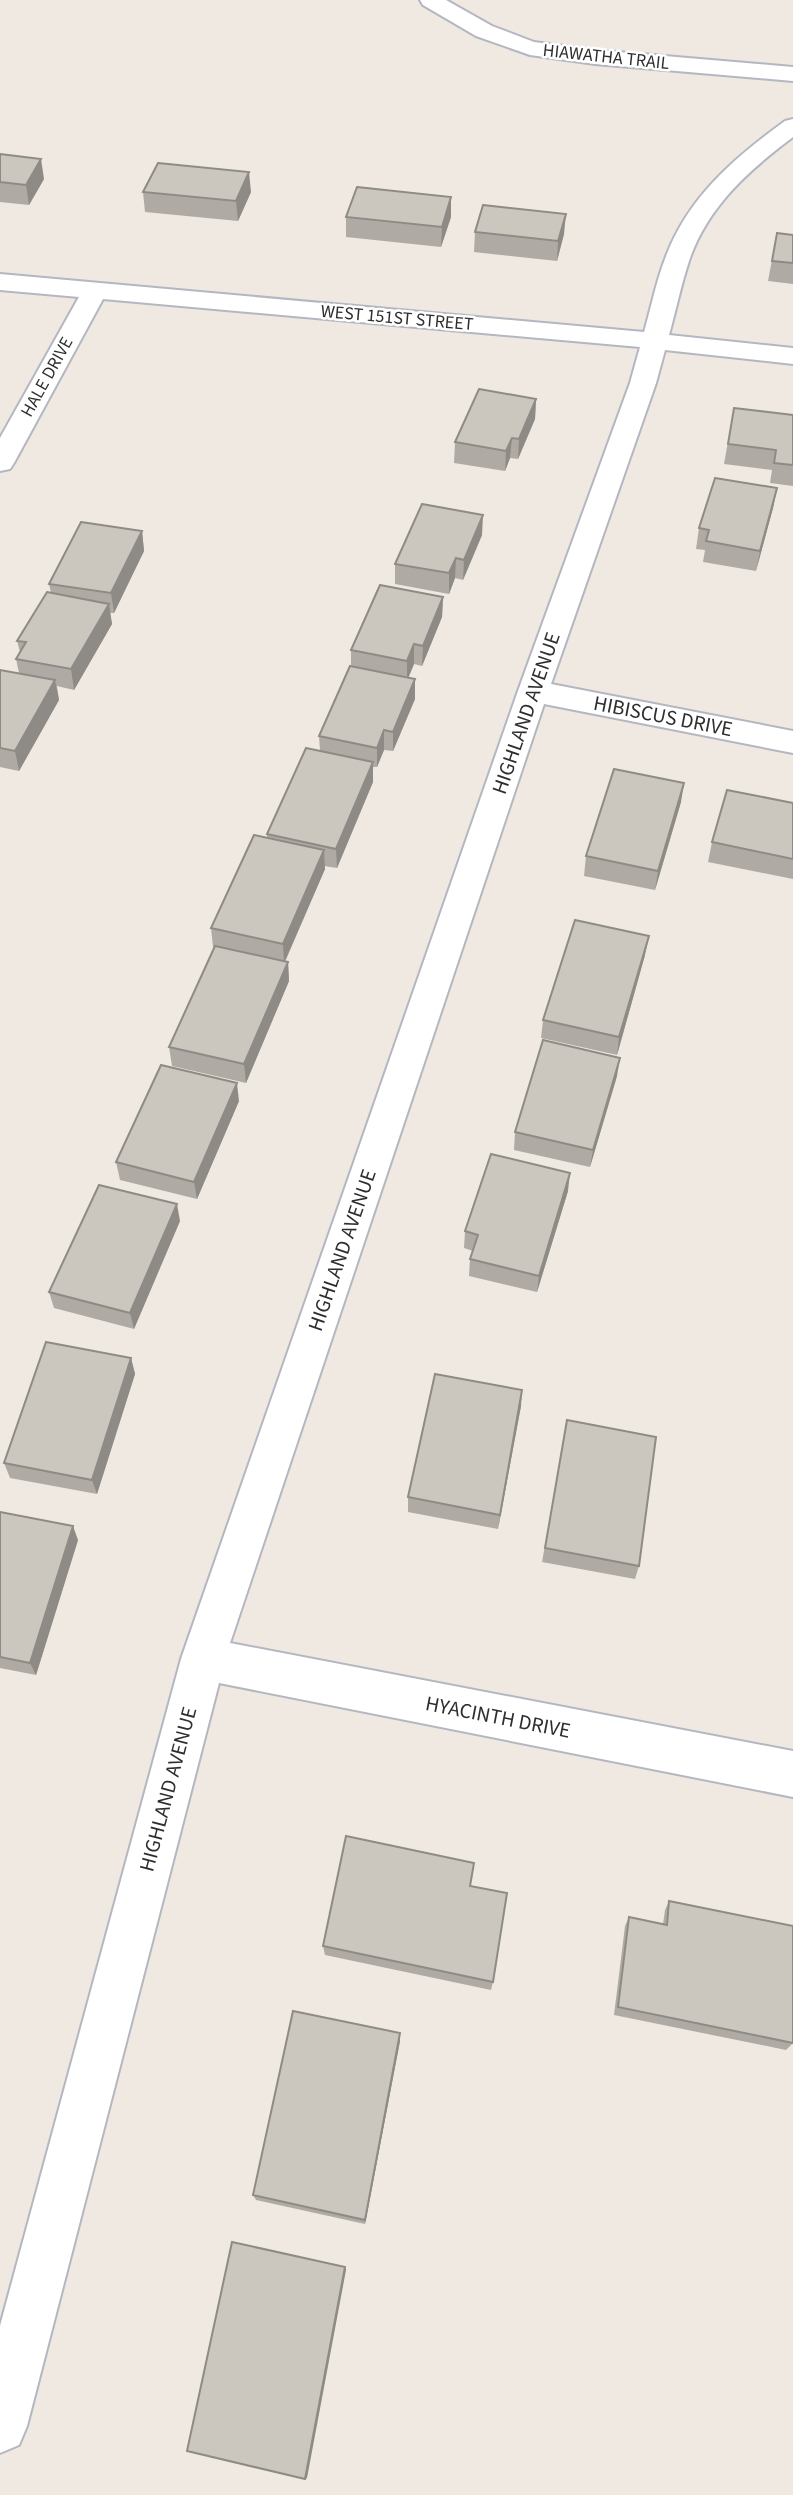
<svg xmlns="http://www.w3.org/2000/svg" width="793" height="2495" viewBox="0 0 793 2495" font-family="'Source Sans 3',sans-serif">
<style>
.lines{fill:none;stroke-linecap:round;stroke-linejoin:round}
.street-casing{stroke:#b4b7c1;stroke-width:4}
.street{fill:#fff;fill-rule:evenodd}
.wall{fill:#afaba4}
.shaded-wall{fill:#8e8b86}
.building{fill:#cbc7bf;stroke:#8e8b86;stroke-width:2}
.labels{text-anchor:middle;dominant-baseline:central;stroke-width:5;stroke-linejoin:round;paint-order:stroke}
.far-street-label{font-size:18px;fill:#2e2e2e;stroke:#fff}
.street-label{font-size:21px;fill:#2e2e2e;stroke:#fff}
</style>
<rect width="100%" height="100%" fill="#efe9e1"/>
<g class="lines">
<!-- street casing -->
<g class="street-casing">
<path id="street" d="M420,0h26l46,26 42,16 61,8 198,17v14l-198,-17 -65,-9 -54,-19 -53,-31z
M793,119v18c-44,33 -86,70 -104,124 -8,24 -13,49 -20,74l124,13v16l-128,-14 -9,33 -105,301 242,47v22l-249,-49 -314,939 563,108v46l-574,-114 -192,743 -8,19 -19,8v-127l181,-667 337,-968 112,-308 10,-36 -537,-48 -89,164 -4,6 -10,2v-33l79,-141 -79,-7v-16l644,58c7,-24 12,-50 21,-73 22,-61 69,-101 120,-138z"/>
</g>
<!-- street -->
<use href="#street" class="street"/>
</g>
<!-- wall -->
<path class="wall" d="M0,154l44,25 -15,26 -29,-3z
M143,192h108l-13,29 -93,-9z
M451,197v20l-10,30 -95,-10v-20z
M475,232l89,2 -7,27 -83,-9z
M777,233l16,2v49l-25,-3z
M536,399l-1,20 -17,40 -8,-1 -5,13 -51,-8 1,-21z
M734,408l59,7v71l-23,-3 2,-13 -48,-6z
M777,488l-4,20 -17,63 -53,-9 2,-12 -9,-1 3,-21z
M142,531l2,20 -30,62h-4l2,11 -38,66 -17,-4 2,14 -40,71 -19,-4v-97l19,3 -3,-14 4,-7 -3,-11 34,-48 -2,-9z
M482,535l-19,45 -8,-2 -6,16 -54,-10v-20z
M443,597l-1,20 -20,49 -8,-2 -6,14 7,1v20l-22,52 -9,-1 -7,17h-4v15l-36,86 -13,-2 1,3 -40,93h3l1,19 -43,102 -74,-17 -3,-19 46,-100h-2l-2,-19 56,-90v-4l53,-83 -1,-15 32,-69v-17z
M681,802l-26,88 -71,-14 2,-20z
M793,803v76l-85,-17 4,-20z
M645,955l-28,100 -76,-17 2,-18z
M617,1076l-27,91 -76,-17 1,-18z
M239,1101l-42,98 -77,-19 -4,-18z
M568,1191l-31,101 -68,-16 1,-17 3,-8 -9,-3 1,-17z
M180,1221l-46,108 -80,-21 -5,-16z
M131,1358l4,16 -38,120 -87,-16 -6,-15z
M521,1406l-23,123 -90,-17v-15z
M567,1420l72,146 -4,13 -93,-17z
M0,1512l78,28 -42,135 -36,-7z
M473,1873l-3,13 23,96 -2,8 -166,-35 -2,-9z
M669,1901l124,142 -7,7 -172,-35 11,-89 4,-9 34,7 2,-14z
M400,2041l-35,183 -109,-24 -3,-5z"/>
<!-- shaded-wall -->
<path class="shaded-wall" d="M41,159l3,20 -15,26 -3,-20z
M249,172l2,20 -13,29 -2,-20z
M451,197v20l-10,30 1,-20z
M566,214l-2,20 -7,27 1,-20z
M536,399l-1,20 -17,40 1,-20z
M512,438l-2,20 -5,13 1,-20z
M777,488l-4,20 -17,63 4,-20z
M483,515l-1,20 -19,45 1,-20z
M142,531l2,20 -30,62 -3,-20z
M456,558l-1,20 -6,16v-21z
M443,597l-1,20 -20,49 1,-20z
M109,604l3,20 -38,66 -3,-21z
M414,644v20l-7,17v-20z
M415,679v20l-22,52v-19z
M55,680l4,20 -40,71 -4,-20z
M384,730v20l-7,17v-19z
M373,762v20l-36,86 -1,-19z
M684,783l-3,19 -26,88 3,-19z
M324,850l1,19 -41,94 -1,-19z
M649,936l-4,19 -28,100 2,-18z
M288,962l1,19 -43,102 -2,-19z
M620,1058l-3,18 -27,91 3,-17z
M237,1083l2,18 -42,98 -3,-17z
M570,1173l-2,18 -31,101 2,-16z
M177,1204l3,17 -46,108 -4,-16z
M131,1358l4,16 -38,120 -5,-14z
M522,1390l-1,16 -23,123 2,-14z
M73,1526l5,14 -42,135 -6,-12z
M400,2033v8l-35,183v-4z
M345,2267l1,3 -39,208 -2,1z"/>
<!-- building -->
<path class="building" d="M0,154l41,5 -15,26 -26,-3z
M158,163l91,9 -13,29 -93,-9z
M357,187l94,10 -9,30 -96,-10z
M483,205l83,9 -8,27 -83,-9z
M777,233l16,2v28l-21,-2z
M479,389l57,10 -17,40 -7,-1 -6,13 -51,-9z
M734,408l59,7v50l-19,-2 2,-13 -48,-6z
M715,478l62,10 -17,63 -54,-10 3,-11 -10,-2z
M422,504l61,11 -19,45 -8,-2 -7,15 -54,-9z
M81,522l61,9 -31,62 -62,-9z
M380,585l63,12 -20,49 -9,-2 -7,17 -56,-11z
M47,592l62,12 -38,65 -55,-10 10,-17 -9,-1z
M350,666l65,13 -22,53 -9,-2 -7,18 -58,-12z
M0,670l55,10 -40,71 -15,-3z
M306,748l67,14 -37,87 -69,-15z
M614,769l70,14 -26,88 -72,-15z
M727,790l66,13v56l-81,-17z
M254,835l70,15 -41,94 -72,-16z
M575,920l74,16 -30,101 -76,-17z
M215,946l73,16 -44,102 -75,-17z
M543,1040l77,18 -27,92 -78,-18z
M161,1065l76,18 -43,99 -78,-20z
M491,1154l79,19 -31,103 -69,-17 8,-24 -13,-4z
M99,1185l78,19 -47,109 -81,-21z
M46,1342l85,16 -39,122 -88,-17z
M435,1374l87,16 -22,125 -92,-18z
M567,1420l89,17 -17,129 -94,-18z
M0,1512l73,14 -43,137 -30,-6z
M346,1836l128,27 -4,23 37,7 -14,89 -170,-36z
M669,1901l124,25v117l-175,-36 11,-90 38,8z
M293,2011l107,22 -35,187 -112,-25z
M232,2242l113,25 -40,212 -118,-28z"/>
<g class="labels">
<!-- far-street labels -->
<g class="far-street-label">
<text transform="translate(606 57) rotate(6)">HIAWATHA TRAIL</text>
<text transform="translate(397 318) rotate(5)">WEST 151ST STREET</text>
<text transform="translate(47 377) rotate(-61)">HALE DRIVE</text>
</g>
<!-- street labels -->
<g class="street-label">
<text transform="translate(526 713) rotate(-71)">HIGHLAND AVENUE</text>
<text transform="translate(663 716) rotate(11)">HIBISCUS DRIVE</text>
<text transform="translate(342 1250) rotate(-71)">HIGHLAND AVENUE</text>
<text transform="translate(498 1717) rotate(11)">HYACINTH DRIVE</text>
<text transform="translate(168 1789) rotate(-75)">HIGHLAND AVENUE</text>
</g>
</g>
</svg>
